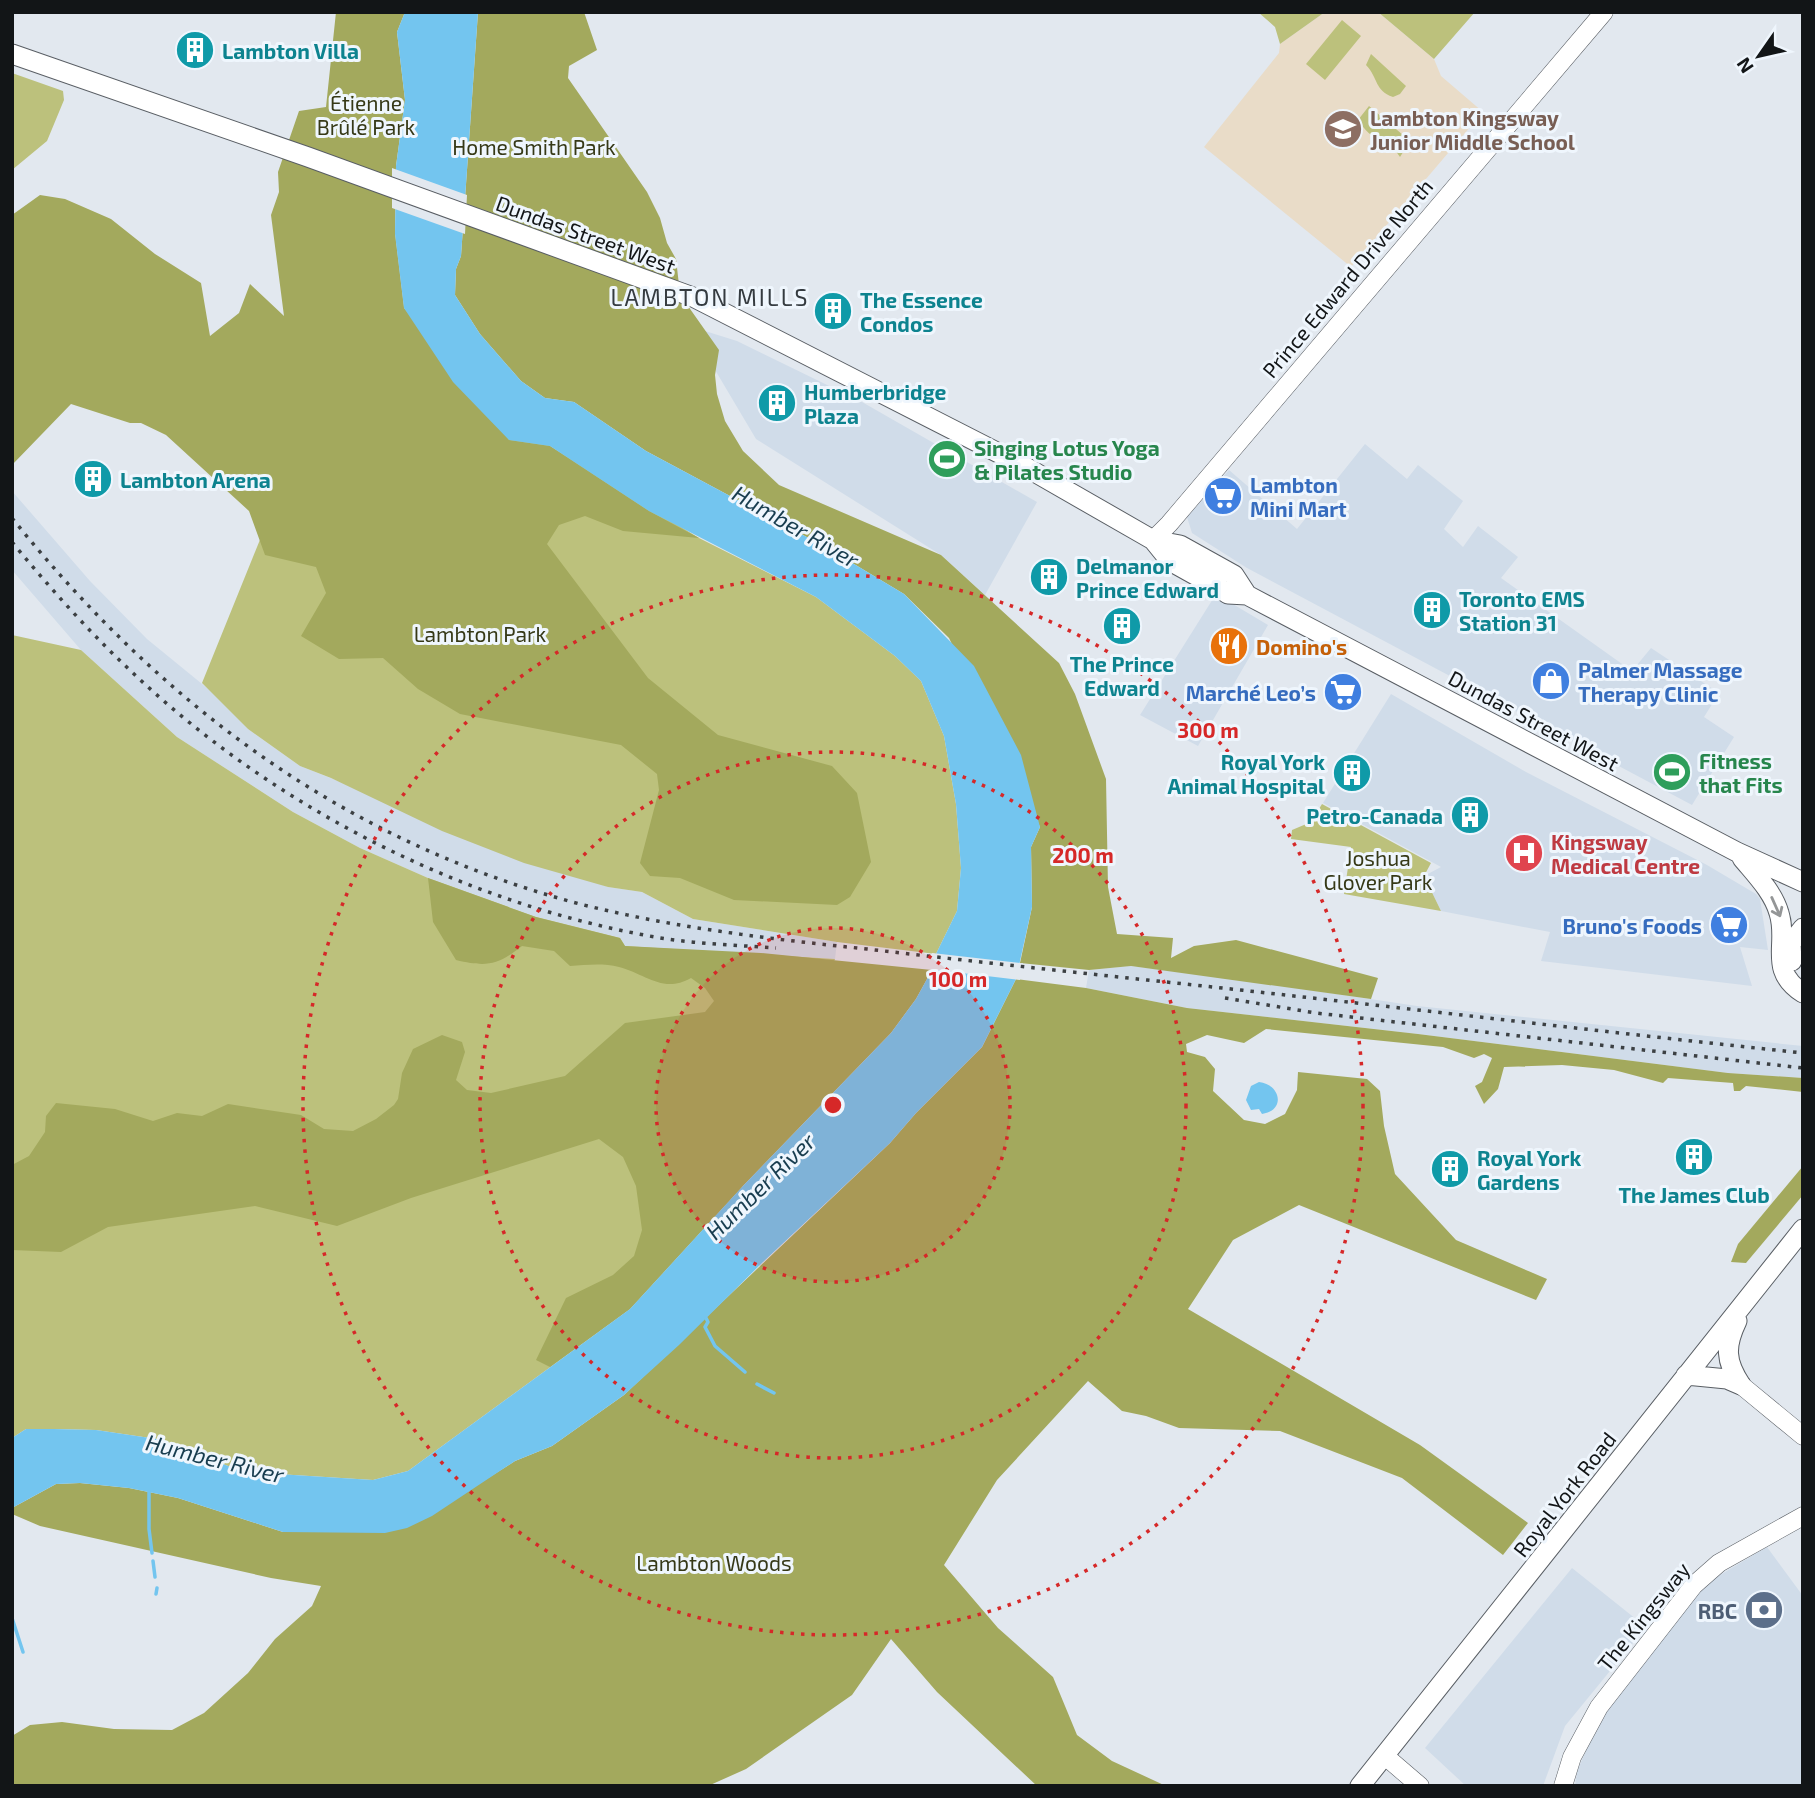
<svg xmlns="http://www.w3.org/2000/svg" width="1815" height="1798" viewBox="0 0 1815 1798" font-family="'Exo 2',sans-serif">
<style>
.built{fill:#d0dce9}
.education{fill:#e9dcc8}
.green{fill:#bcc17c}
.forest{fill:#a3a95d}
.water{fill:#73c5ef}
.pier{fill:#e2e8ef}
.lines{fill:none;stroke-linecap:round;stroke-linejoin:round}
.stream{stroke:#73c5ef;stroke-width:3.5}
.tertiary-casing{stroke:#595e64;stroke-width:19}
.secondary-casing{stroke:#595e64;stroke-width:21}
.tertiary{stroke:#fff;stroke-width:18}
.secondary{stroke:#fff;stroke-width:19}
.rail{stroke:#3c4043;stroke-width:3.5;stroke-dasharray:3.5 7;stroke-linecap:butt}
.oneway{stroke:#949697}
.ring{fill:none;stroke:#d62828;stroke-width:3.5;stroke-dasharray:3.5 7}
.labels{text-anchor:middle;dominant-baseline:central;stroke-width:6;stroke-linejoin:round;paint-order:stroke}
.culture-label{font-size:21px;font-weight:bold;fill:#0d838f;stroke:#eff6fd;text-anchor:start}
.park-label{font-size:21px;fill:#363917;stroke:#eff6fd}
.education-label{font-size:21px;font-weight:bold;fill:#785e54;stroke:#eff6fd;text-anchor:start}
.street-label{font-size:21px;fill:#121517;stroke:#eff6fd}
.leisure-label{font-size:21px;font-weight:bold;fill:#27864d;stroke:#eff6fd;text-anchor:start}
.shop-label{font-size:21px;font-weight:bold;fill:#366cbe;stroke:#eff6fd;text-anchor:start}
.food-label{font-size:21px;font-weight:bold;fill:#c56008;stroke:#eff6fd;text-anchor:start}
.health-label{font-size:21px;font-weight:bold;fill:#be3a42;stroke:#eff6fd;text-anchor:start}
.service-label{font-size:21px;font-weight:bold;fill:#4e5e75;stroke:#eff6fd;text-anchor:end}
.neighbourhood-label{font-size:23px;letter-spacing:2px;fill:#353b40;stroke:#eff6fd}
.water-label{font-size:23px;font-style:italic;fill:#183d4f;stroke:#eff6fd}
.centre{fill:#d62828;stroke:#eff6fd;stroke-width:3.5}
.ring-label{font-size:21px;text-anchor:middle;font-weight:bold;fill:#d62828;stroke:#eff6fd;stroke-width:6;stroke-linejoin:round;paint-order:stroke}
</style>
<rect width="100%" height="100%" fill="#e2e8ef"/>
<!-- built -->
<path class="built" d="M689,326l48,15 125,61 175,100 -52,93 -44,-40 -185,-116z
M1365,444l42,35 11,-14 45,36 -19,28 19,18 15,-21 40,31 -17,21 131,93 19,-23 68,45 -15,24 30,20 -42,68 -445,-237 -55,-35 -5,-16 42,-47 68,59z
M12,491l78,90 57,58 71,58 30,32 52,37 308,121 34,5 51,27 144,23 -2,17 -210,-13 -5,-8 -84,-21 -108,-39 -68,-30 -67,-36 -116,-75 -96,-87 -69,-80z
M1216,594l52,31 -70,121 -58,-31z
M1391,694l135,78 181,93 49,29 4,5 8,51 -28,-3 12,39 -211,-25 9,-29 -109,-21 -17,-35 17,-9 -118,-64z
M1131,966l119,15 167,25 386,40v32l-75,-5 -310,-39 -231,-26 -101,-20 3,-18z
M1767,1547l36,49v190h-228l2,-15 23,-51 63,-86 47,-53z
M1572,1568l74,59 -81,99 -22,60h-77l-41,-38z"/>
<!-- education -->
<path class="education" d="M1325,12h53l56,47 7,17 42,36 -132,155 -147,-120 75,-94 1,-9z"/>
<!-- green -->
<path class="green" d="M1258,12h67l-45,32 -5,-17z
M1378,12h97l-41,47z
M1342,20l19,16 -36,44 -19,-16z
M1371,54l35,32 -6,8 -7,3c-19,-7 -14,-18 -27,-32z
M12,73l51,18 1,9 -17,41 -35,29z
M1369,106l41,35 -10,16 -12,-17c-16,-2 -21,-7 -30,-20z
M395,234l9,74 146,138 149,92 117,59 79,59 26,25 23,55 12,68 5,64 -4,43 -21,43 -99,-12 -144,-23 -51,-27 -34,-5 -84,-24 -82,-32 -111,-53 -31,-12 -52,-37 -46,-46 119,-294z
M12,635l69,15 96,87 116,75 67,36 68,30 108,39 84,21 5,8 210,13 -93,228 -112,122 -222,162 -35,9 -129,-8 -87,-33 -61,-9 -42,-1h-28l-14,9z
M1322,804l109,59 -7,13 17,35 -97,-17 7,-47 -60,-8 1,-9 19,-8z"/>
<!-- forest -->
<path class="forest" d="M336,12h69l-8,20 8,68 -9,66 -1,68 9,74 105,132 41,6 99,65 50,27 -76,-7 -38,-15 -26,9 -12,19 101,134 70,57 114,31 25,27 14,69 -21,35 -13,8 -103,-5 -54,-22 -30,-2 -10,-13 19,-73 -2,-16 -36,-29 -161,-31 -42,-25 -35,-31 -44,1 -38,-23 25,-43 -10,-26 -51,-12 -16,-44 -83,-76 -25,-12h-11l-59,-19 -59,61v-250l28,-20 25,4 46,20 44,35 46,29 9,53 29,-23 11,-29 34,32 -13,-101 8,-23 -1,-20 21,-61 27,-4z
M478,12h106l13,38 -28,16 -1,12 79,114 13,26 7,25 9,16 3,26 9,21 31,44 -4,25 2,19 8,27 18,30 36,34 162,70 118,108 16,31 31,85 2,108 9,47 56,4 -2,20 23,-12 42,-6 142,38 -7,21 -240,-33 -42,4 -69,-7 12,-56 -1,-60 9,-20 -91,-189 -45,-44 -75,-45 -183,-98 -72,-49 -29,-4 -24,-17 -41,-47 -25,-39 1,-26 5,-13z
M428,878l108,39 84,21 5,8 136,7 171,17 -16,29 -25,34 -149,154 -112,122 -80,58 -14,-7 30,-62 47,-23 21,-19 8,-26 -6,-44 -13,-29 -24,-18 -188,59 -74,28 -82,-20 -147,21 -47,25 -49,-2v-85l17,-9 16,-24 1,-16 10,-13 59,6 38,12 24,-8 25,3 26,-12 73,11 23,14 29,2 23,-12 18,-14 4,-6 4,-26 11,-24 29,-14 20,7 3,10 -9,28 11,10 24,3 74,-17 60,-53 80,-11 9,-11 -9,-13 -14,-10c-28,16 -45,-4 -72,-11 -16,-4 -33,-2 -49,-1l-16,-15 -32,-5c-25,20 -36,21 -66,14l-23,-38z
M1016,979l70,9 101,20 231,26 310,39 75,5v14l-57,-6 -6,5h-6l-1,-8 -65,-5 -5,5 -49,-13 -52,-5 -58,2 -6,22 -14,15 -9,-18 7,-4 10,-24 -8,-4 -10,4 -31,-11 -177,-18 -22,14 -37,-8 -21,9 1,8 18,5 10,12 -2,22 31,29 21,4 20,-10 12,-24 1,-18 69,7 13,12 4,35 11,48 61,66 91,39 -11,21 -237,-95 -66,35 -45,69 232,136 108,78 -25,32 -101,-77 -122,-47 -101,-3 -33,-12 -24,-5 -34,-30 -91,99 -53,85 54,63 55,49 24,58 35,26 54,25h-129l-100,-94 -46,-53 -39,56 -106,74 -38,17h-696v-50l18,-11 32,-3 52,7 58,1 32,-17 44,-40 27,-34 37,-33 9,-20 -50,-8 -231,-52 -28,-12v-6l44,-24 24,-1 49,5 49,10 105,34 194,-47 38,-24 37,-15 72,-51 266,-252 26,-30 66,-66z
M1803,1166v29l-57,68 -15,-1 7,-18z"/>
<!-- water -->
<path class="water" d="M405,12h73l-17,244 -5,13 -1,26 25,39 41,47 24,17 29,4 72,49 183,98 75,45 70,72 47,89 19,72 -9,20 1,60 -16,72 -34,68 -66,66 -26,30 -127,119 -84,83 -55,50 -72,51 -37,15 -83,55 -25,12 -22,5 -102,-1 -105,-34 -49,-10 -49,-5 -24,1 -44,24v-70l14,-9h28l42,1 61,9 87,33 129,8 35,-9 222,-162 112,-122 149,-154 25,-34 16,-29 4,-16 21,-43 4,-43 -5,-64 -12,-68 -23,-55 -26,-25 -79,-59 -167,-86 -99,-65 -41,-6 -56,-58 -49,-74 -9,-74 1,-68 9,-66 -8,-68z
M1259,1082c23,3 26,29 3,32l-3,-5 -8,1 -5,-10 5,-14z"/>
<!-- pier -->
<path class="pier" d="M392,168l75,27 -2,39 -73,-26z
M932,953l88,10h3l-3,17 -92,-11z"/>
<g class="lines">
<!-- stream -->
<path class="stream" d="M706,1318l2,4 -3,5 10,19 30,26
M757,1384l17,9
M149,1492v37l3,24
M153,1561l2,16
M156,1594l1,-6
M12,1618l11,34"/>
<!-- tertiary casing -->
<g class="tertiary-casing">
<path id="tertiary" d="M1153,540l16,-16 435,-512
M1741,1385l62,51
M1385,1756l35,30
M1563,1786l9,-29 27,-50 95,-122 25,-22 84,-47"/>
</g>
<!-- secondary casing -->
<g class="secondary-casing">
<path id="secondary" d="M12,54l296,103 385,140 331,169 129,74 17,21 52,29 6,4 19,1 490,257 66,30
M1153,540l27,5 54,30 13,20
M1742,858c14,17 31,34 37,55 10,31 -12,57 24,80
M1792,961l-1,-18 12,-15
M1737,1321c-12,25 -12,40 4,64
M1686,1375l41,4 14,6
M1360,1786l443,-557"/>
</g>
<!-- tertiary -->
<use href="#tertiary" class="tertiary"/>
<!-- secondary -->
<use href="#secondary" class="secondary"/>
<!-- rail -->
<path class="rail" d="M12,518c150,187 333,324 568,386 94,24 191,35 287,45 93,11 187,21 280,31 219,23 437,50 656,73
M12,542c38,46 78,91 122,132 142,134 328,229 521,263 40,7 81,8 121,11
M1225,998l91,15 487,55"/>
</g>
<!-- one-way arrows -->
<defs><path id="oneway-shaft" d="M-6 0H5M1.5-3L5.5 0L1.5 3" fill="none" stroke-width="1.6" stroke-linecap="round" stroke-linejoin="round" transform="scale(1.75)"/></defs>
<use class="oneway" href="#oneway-shaft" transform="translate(1776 907) rotate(66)"/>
<!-- distance rings -->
<circle cx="833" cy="1105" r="177" fill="#d62828" fill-opacity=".12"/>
<g class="ring">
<circle cx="833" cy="1105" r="177"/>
<circle cx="833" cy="1105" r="353"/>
<circle cx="833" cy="1105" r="530"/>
</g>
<!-- icons -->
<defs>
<g id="building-disc" transform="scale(2.0125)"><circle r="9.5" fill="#0f9aa8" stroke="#eff6fd"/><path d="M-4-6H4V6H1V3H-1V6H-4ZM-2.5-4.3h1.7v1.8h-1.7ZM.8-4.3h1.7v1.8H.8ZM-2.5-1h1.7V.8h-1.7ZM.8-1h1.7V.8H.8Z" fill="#fff"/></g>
<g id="school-disc" transform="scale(2.0125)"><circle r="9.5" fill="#8d6e63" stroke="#eff6fd"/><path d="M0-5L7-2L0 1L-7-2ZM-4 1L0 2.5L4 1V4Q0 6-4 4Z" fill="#fff"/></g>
<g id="stadium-disc" transform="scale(2.0125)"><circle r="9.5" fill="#2e9e5b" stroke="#eff6fd"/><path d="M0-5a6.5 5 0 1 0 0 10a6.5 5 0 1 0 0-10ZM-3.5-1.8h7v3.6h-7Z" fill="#fff"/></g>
<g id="supermarket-disc" transform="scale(2.0125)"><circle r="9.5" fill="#3f7fe0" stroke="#eff6fd"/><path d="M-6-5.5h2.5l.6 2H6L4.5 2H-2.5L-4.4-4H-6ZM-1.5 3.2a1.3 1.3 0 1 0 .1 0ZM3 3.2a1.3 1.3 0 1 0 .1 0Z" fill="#fff"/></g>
<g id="restaurant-disc" transform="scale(2.0125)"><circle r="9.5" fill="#e8710a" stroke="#eff6fd"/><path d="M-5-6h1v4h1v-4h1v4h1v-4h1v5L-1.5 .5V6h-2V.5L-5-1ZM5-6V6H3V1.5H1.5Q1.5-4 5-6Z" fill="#fff"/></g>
<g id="shop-disc" transform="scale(2.0125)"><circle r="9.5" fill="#3f7fe0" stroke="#eff6fd"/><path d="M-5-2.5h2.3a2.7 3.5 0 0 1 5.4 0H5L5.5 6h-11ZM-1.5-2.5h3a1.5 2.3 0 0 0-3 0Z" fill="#fff"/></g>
<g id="hospital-disc" transform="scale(2.0125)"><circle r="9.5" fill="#e0444e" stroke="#eff6fd"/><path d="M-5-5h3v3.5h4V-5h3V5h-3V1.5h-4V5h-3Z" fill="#fff"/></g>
<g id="bank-disc" transform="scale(2.0125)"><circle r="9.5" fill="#5c6f8a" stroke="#eff6fd"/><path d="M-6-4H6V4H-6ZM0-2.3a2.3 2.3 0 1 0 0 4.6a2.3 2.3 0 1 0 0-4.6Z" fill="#fff"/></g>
</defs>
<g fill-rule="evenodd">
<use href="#building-disc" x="195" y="50"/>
<use href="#school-disc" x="1343" y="129"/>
<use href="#building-disc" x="833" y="311"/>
<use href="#building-disc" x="777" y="403"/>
<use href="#stadium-disc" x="947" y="459"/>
<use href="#building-disc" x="93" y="479"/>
<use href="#supermarket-disc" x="1223" y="496"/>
<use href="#building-disc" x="1049" y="577"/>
<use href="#building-disc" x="1432" y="610"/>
<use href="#building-disc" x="1122" y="626"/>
<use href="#restaurant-disc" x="1229" y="646"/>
<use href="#shop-disc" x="1551" y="681"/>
<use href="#supermarket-disc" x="1343" y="692"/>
<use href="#stadium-disc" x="1672" y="772"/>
<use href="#building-disc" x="1352" y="773"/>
<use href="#building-disc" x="1470" y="815"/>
<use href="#hospital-disc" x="1524" y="853"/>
<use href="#supermarket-disc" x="1729" y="925"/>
<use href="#building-disc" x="1694" y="1157"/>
<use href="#building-disc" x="1450" y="1169"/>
<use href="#bank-disc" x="1764" y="1610"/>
</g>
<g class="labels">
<!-- culture labels -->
<g class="culture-label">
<text x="222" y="50">Lambton Villa</text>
<text x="860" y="299">The Essence<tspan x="860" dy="24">Condos</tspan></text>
<text x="804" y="391">Humberbridge<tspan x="804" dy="24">Plaza</tspan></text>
<text x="120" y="479">Lambton Arena</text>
<text x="1076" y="565">Delmanor<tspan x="1076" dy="24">Prince Edward</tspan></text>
<text x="1459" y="598">Toronto EMS<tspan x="1459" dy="24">Station 31</tspan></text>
<text x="1122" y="663" text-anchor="middle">The Prince<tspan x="1122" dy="24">Edward</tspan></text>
<text x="1325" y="761" text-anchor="end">Royal York<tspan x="1325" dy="24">Animal Hospital</tspan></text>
<text x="1443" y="815" text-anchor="end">Petro-Canada</text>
<text x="1477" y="1157">Royal York<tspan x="1477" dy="24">Gardens</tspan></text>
<text x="1694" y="1194" text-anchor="middle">The James Club</text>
</g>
<!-- park labels -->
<g class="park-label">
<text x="366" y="102">Étienne<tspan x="366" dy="24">Brûlé Park</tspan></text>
<text x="534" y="146">Home Smith Park</text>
<text x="480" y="633">Lambton Park</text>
<text x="1378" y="857">Joshua<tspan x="1378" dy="24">Glover Park</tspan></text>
<text x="714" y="1562">Lambton Woods</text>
</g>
<!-- education labels -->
<g class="education-label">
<text x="1370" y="117">Lambton Kingsway<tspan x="1370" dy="24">Junior Middle School</tspan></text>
</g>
<!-- street labels -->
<g class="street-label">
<text transform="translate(586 234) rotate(20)">Dundas Street West</text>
<text transform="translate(1347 278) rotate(-50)">Prince Edward Drive North</text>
<text transform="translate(1534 720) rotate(28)">Dundas Street West</text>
<text transform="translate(1564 1494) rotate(-52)">Royal York Road</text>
<text transform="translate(1643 1616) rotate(-51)">The Kingsway</text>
</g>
<!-- leisure labels -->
<g class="leisure-label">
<text x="974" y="447">Singing Lotus Yoga<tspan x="974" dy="24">&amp; Pilates Studio</tspan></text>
<text x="1699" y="760">Fitness<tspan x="1699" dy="24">that Fits</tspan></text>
</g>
<!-- shop labels -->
<g class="shop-label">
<text x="1250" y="484">Lambton<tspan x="1250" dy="24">Mini Mart</tspan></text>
<text x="1578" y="669">Palmer Massage<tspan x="1578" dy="24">Therapy Clinic</tspan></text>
<text x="1316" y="692" text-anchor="end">Marché Leo’s</text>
<text x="1702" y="925" text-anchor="end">Bruno's Foods</text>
</g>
<!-- food labels -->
<g class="food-label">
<text x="1256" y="646">Domino's</text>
</g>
<!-- health labels -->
<g class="health-label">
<text x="1551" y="841">Kingsway<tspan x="1551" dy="24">Medical Centre</tspan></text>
</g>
<!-- service labels -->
<g class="service-label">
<text x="1737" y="1610">RBC</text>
</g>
<!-- neighbourhood labels -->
<g class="neighbourhood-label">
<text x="710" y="297">LAMBTON MILLS</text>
</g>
<!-- water labels -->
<g class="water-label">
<text transform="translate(796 526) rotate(30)">Humber River</text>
<text transform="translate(760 1186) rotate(-44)">Humber River</text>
<text transform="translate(215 1458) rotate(14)">Humber River</text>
</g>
</g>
<circle cx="833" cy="1105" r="10" class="centre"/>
<g class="ring-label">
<text x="1208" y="738">300 m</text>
<text x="1083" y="863">200 m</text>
<text x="958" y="987">100 m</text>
</g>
<!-- border -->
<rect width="1815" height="1798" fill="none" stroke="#121517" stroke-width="28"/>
<!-- north arrow -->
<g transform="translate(1759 56) rotate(236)" stroke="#eff6fd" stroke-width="5" paint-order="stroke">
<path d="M0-5L12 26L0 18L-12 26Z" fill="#121517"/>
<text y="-10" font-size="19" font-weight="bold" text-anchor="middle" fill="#121517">N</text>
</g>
</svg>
